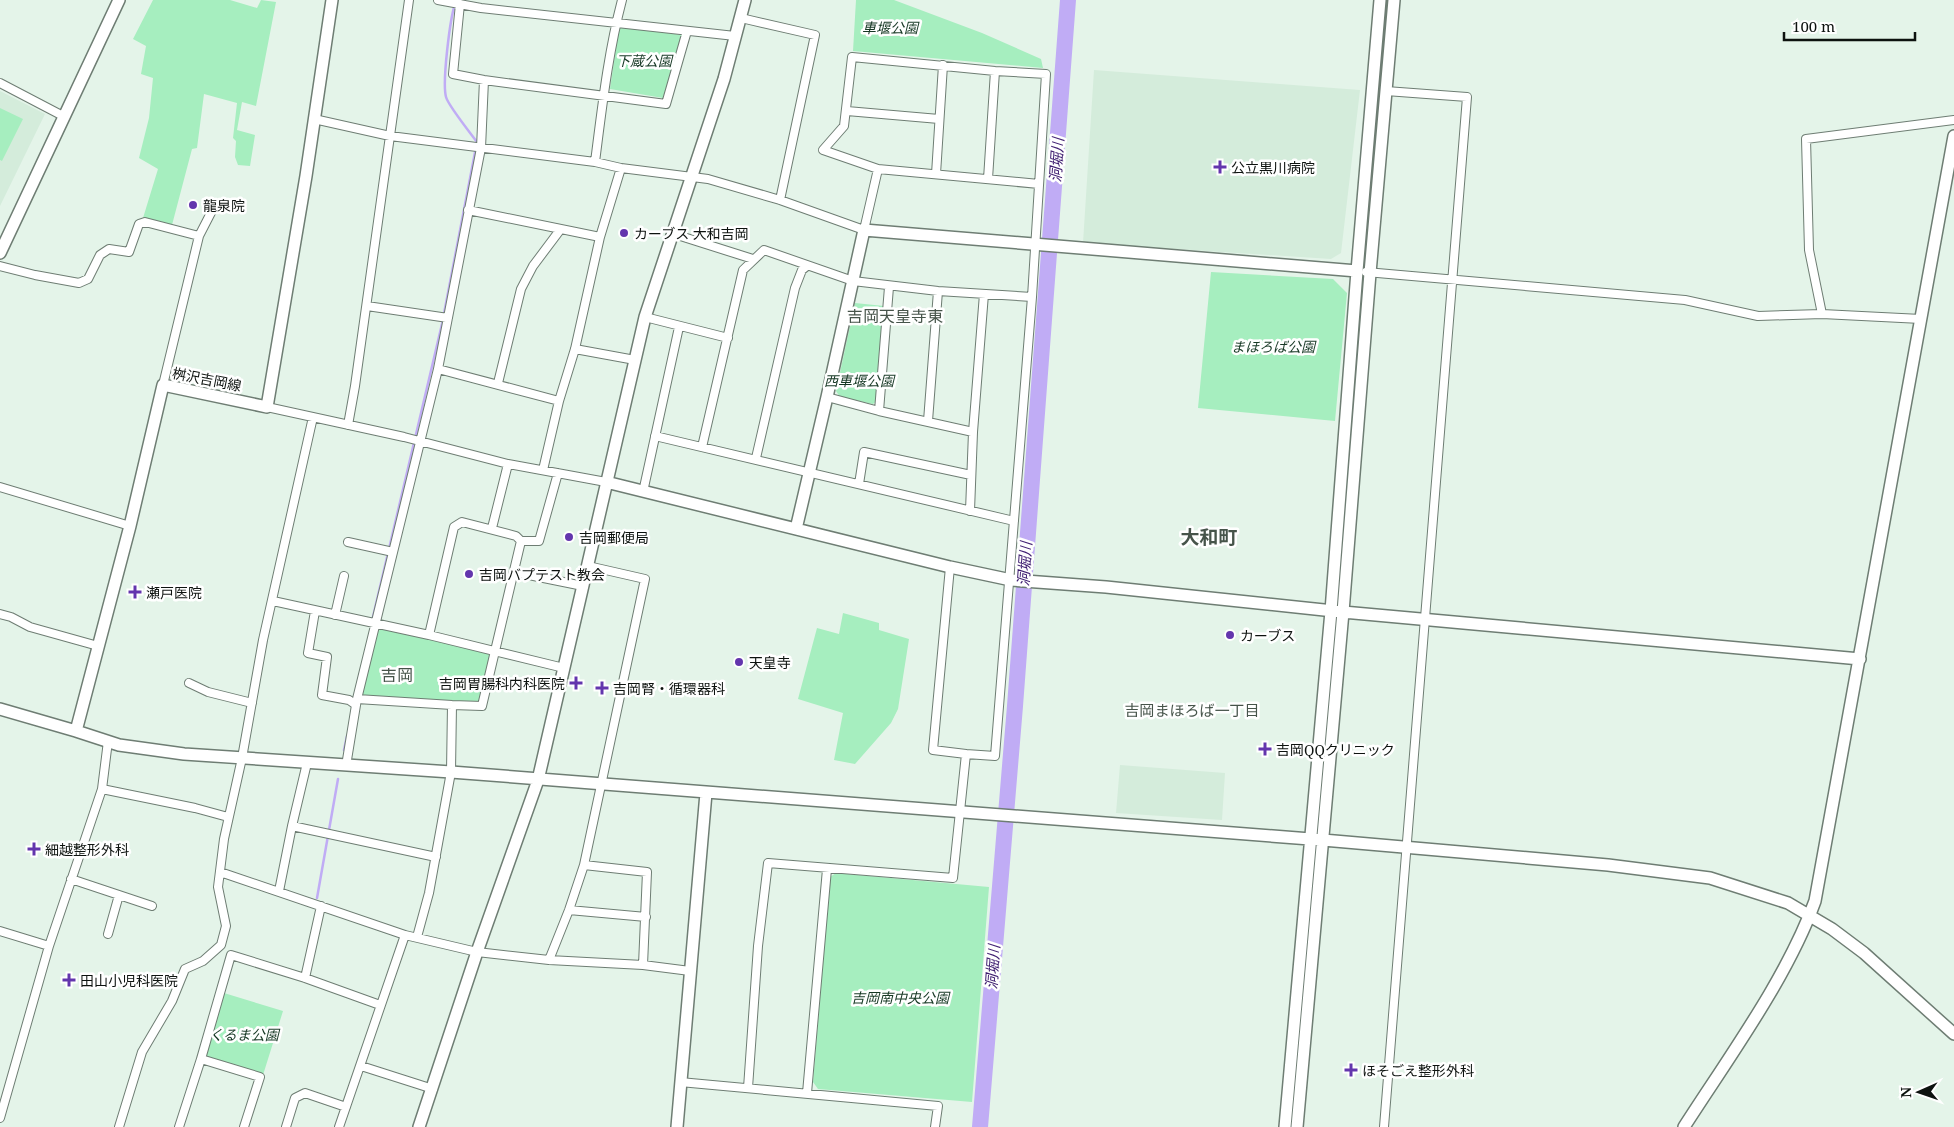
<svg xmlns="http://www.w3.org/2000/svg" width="1954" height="1127" viewBox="0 0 1954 1127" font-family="'Noto Serif','Noto Sans JP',serif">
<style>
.built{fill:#d4ecdb}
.green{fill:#a6eebf}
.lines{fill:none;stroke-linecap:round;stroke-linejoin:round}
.stream{stroke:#c0acf5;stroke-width:2.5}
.river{stroke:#c0acf5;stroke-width:16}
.street-casing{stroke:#6e7d73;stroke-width:10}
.secondary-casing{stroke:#6e7d73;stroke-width:14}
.street{stroke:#fff;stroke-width:8}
.secondary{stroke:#fff;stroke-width:11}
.poi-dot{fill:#6335ad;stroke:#fff;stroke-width:2}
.labels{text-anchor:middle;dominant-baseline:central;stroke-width:5;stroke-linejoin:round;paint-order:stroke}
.park-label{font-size:14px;font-style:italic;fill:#163824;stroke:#fff}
.poi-label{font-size:14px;fill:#0d120f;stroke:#fff;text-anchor:start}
.street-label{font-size:14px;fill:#0d120f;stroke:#fff}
.water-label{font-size:15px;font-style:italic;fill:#3d1c6f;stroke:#fff}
.neighbourhood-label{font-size:15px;fill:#46544a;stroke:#fff}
.quarter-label{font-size:16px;fill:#46544a;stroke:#fff}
.district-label{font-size:19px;font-weight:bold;fill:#46544a;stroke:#fff}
</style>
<rect width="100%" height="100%" fill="#e4f4e9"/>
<!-- built -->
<path class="built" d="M1094,70l266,20 -19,163 -10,6 -248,-16z
M0,91l45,23 -45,92z
M1120,765l105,8 -3,47 -106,-7z"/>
<!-- green -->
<path class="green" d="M153,0h77l27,8 4,-8 15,2 -20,104 -14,-4 -5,28 18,5 -5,31 -12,-1 -3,-8 1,-16 -3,-3 4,-35 -33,-9 -7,54 -5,1 -20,76 -29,-7 15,-49 -19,-11 10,-40 4,-40 -12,-4 5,-28 -13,-7z
M856,0h38l88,33 59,26 2,9 -190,-17z
M619,26l63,9 -19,63 -53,-9z
M0,108l23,11 -21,42 -2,-1z
M1211,272l122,7 14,14 -12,128 -137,-13z
M855,303l29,3 -6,94 -5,4 -33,-7 -4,-6z
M843,613l36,10v7l30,9 -11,70 -7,14 -36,41 -21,-4 9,-47 -45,-14 19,-71 22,6z
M375,627l113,26 3,6 -11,44 -121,-7z
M836,873l153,14 -17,215 -154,-13 -5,-7 17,-205z
M224,993l59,18 -20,64 -57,-18z"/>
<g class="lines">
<!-- stream -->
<path class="stream" d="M372,621l70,-297 35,-182c-6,-8 -29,-37 -31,-45 -4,-15 4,-78 9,-93
M344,750l3,-14
M317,898l21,-119"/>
<!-- river -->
<path class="river" d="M980,1127l35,-421 53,-706"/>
<!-- street casing -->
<g class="street-casing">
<path id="street" d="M438,0l43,8 254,28
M460,4l-7,70 31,6 182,24 21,-73
M741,18l74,17 -35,165
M0,83l65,34
M847,111l92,8
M314,119l76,17 205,26 26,6 87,11 72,21 84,30 14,-61
M595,162c7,-54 13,-109 27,-162
M936,174l7,-109
M988,179l7,-108
M468,210l132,27
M674,234l79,25
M0,266l35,9 44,8 9,-4 12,-24 9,-6 20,3 10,-28 6,-2 54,14
M1366,272l319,28 73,16 64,-2 99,5
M367,306l81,12
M1822,314l-13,-64 -3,-111 148,-19
M645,317l83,21
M575,349l60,11
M438,369l121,32
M498,383l23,-94 12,-23 27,-36
M163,385l36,-149 17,-33
M827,397l52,14 94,21
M267,407l137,30 104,27 98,18
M879,411l10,-124
M928,421l10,-130
M348,425l7,-39 54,-386
M655,436l359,85
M702,447l41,-177 21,-20 89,31 85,10 94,6
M756,458l39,-170 7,-18 5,-4
M543,470l16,-69 16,-52 25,-112 21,-69
M859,484l5,-32 107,23
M0,487l130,39
M643,492l36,-165
M970,511l3,-79 11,-138
M492,528l16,-64
M521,541h18l19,-68
M348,542l45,10
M514,572l69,14
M273,601l156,34 135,33
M315,611l-7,42 19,4 -5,38 27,5 7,5
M0,614l11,3 19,10 68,19
M335,615l9,-39
M189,683l19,9 44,11
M357,699l95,6 30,1 39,-165 -5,-5 -54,-14 -8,5 -25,108
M966,754l29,2 37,-459 14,-223 -51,-3 -143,-14 -8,69 -21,24 55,19 161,15
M346,766l11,-67 81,-330 43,-221 3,-68
M102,789l93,19 33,9
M292,826l144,31
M584,865l63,7 -4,93
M220,872l185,63 72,17 72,8 94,5 47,6
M71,879l81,27
M279,891l13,-65 15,-63
M569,910l77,7
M0,931l49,15
M108,934l11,-39
M417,937l12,-44 22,-121 1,-67
M549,960l20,-50 15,-45 61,-286 -57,-13
M305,978l16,-72
M361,1066l72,23
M680,1082l258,24 -3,21
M748,1088l10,-142 10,-83 185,15 13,-124 -33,-4 17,-183
M807,1093l20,-224
M0,1118l49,-172 53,-157 6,-48
M119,1127l23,-75 30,-51 13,-32 18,-8 18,-16 5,-19 -8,-39 6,-48 18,-81 21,-118 50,-223
M179,1127l22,-68
M244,1127l16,-50 -59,-18 30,-104 74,23 75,27
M286,1127l9,-29 10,-5 41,14
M339,1127l66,-192
M1384,1127l83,-1030 -81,-6"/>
</g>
<!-- secondary casing -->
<g class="secondary-casing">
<path id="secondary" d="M0,253l119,-253
M606,482l344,85 61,13 95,7 237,25 517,47
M796,529l31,-132 37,-167 493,41
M0,709l76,22 54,-205 33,-141 104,22 39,-231 26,-176
M76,731l43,14 65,9 267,18 872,68 285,25 102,13 78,25 44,26 32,24 90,81
M419,1127l58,-175 61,-172 107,-463 79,-238 21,-79
M677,1127l29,-334
M1285,1127l46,-516 26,-340 23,-271
M1297,1127l46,-515 27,-339 24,-273
M1684,1127c45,-70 103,-149 131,-226l139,-765"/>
</g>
<!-- street -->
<use href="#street" class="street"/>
<!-- secondary -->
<use href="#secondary" class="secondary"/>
</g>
<!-- markers -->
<g class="poi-dot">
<path d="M1217.5 159.5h5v5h5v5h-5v5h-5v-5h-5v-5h5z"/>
<circle cx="193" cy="205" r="5"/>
<circle cx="624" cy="233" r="5"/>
<circle cx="569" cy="537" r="5"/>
<circle cx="469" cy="574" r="5"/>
<path d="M132.5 584.5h5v5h5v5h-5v5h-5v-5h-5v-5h5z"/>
<circle cx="1230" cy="635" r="5"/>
<circle cx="739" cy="662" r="5"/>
<path d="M573.5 675.5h5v5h5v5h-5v5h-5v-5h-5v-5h5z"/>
<path d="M599.5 680.5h5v5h5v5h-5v5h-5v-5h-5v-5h5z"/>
<path d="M1262.5 741.5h5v5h5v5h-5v5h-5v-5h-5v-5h5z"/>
<path d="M31.5 841.5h5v5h5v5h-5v5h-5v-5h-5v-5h5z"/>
<path d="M66.5 972.5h5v5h5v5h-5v5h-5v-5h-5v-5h5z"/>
<path d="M1348.5 1062.5h5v5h5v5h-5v5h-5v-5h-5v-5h5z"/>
</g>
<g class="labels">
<!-- park labels -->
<g class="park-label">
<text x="890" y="27">車堰公園</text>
<text x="644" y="60">下蔵公園</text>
<text x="1273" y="346">まほろば公園</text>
<text x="859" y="380">西車堰公園</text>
<text x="900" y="997">吉岡南中央公園</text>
<text x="244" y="1034">くるま公園</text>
</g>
<!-- poi labels -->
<g class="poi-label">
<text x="1231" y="167">公立黒川病院</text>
<text x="203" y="205">龍泉院</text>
<text x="634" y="233">カーブス 大和吉岡</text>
<text x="579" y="537">吉岡郵便局</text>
<text x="479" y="574">吉岡バプテスト教会</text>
<text x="146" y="592">瀬戸医院</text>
<text x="1240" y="635">カーブス</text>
<text x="749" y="662">天皇寺</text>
<text x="565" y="683" text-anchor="end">吉岡胃腸科内科医院</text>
<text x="613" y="688">吉岡腎・循環器科</text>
<text x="1276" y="749">吉岡QQクリニック</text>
<text x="45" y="849">細越整形外科</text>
<text x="80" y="980">田山小児科医院</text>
<text x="1362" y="1070">ほそごえ整形外科</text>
</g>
<!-- street labels -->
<g class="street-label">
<text transform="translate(207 379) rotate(11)">桝沢吉岡線</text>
</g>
<!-- water labels -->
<g class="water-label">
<text transform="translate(1056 160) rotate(-86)">洞堀川</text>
<text transform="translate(1024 564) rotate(-86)">洞堀川</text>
<text transform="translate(992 967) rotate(-86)">洞堀川</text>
</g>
<!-- neighbourhood labels -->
<g class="neighbourhood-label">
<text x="1192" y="710">吉岡まほろば一丁目</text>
</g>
<!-- quarter labels -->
<g class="quarter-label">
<text x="895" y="316">吉岡天皇寺東</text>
<text x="397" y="675">吉岡</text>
</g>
<!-- district labels -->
<g class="district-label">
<text x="1209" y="537">大和町</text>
</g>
</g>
<!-- north arrow -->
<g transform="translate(1919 1092) rotate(268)" stroke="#ffffff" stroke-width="4" paint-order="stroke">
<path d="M0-4L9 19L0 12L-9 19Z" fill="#0d120f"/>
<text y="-8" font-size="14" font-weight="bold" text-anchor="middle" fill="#0d120f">N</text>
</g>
<!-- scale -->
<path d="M1784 32v8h131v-8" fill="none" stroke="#0d120f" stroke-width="2.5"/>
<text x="1792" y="32" font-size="15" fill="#0d120f" stroke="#ffffff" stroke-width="4" paint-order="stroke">100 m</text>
</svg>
